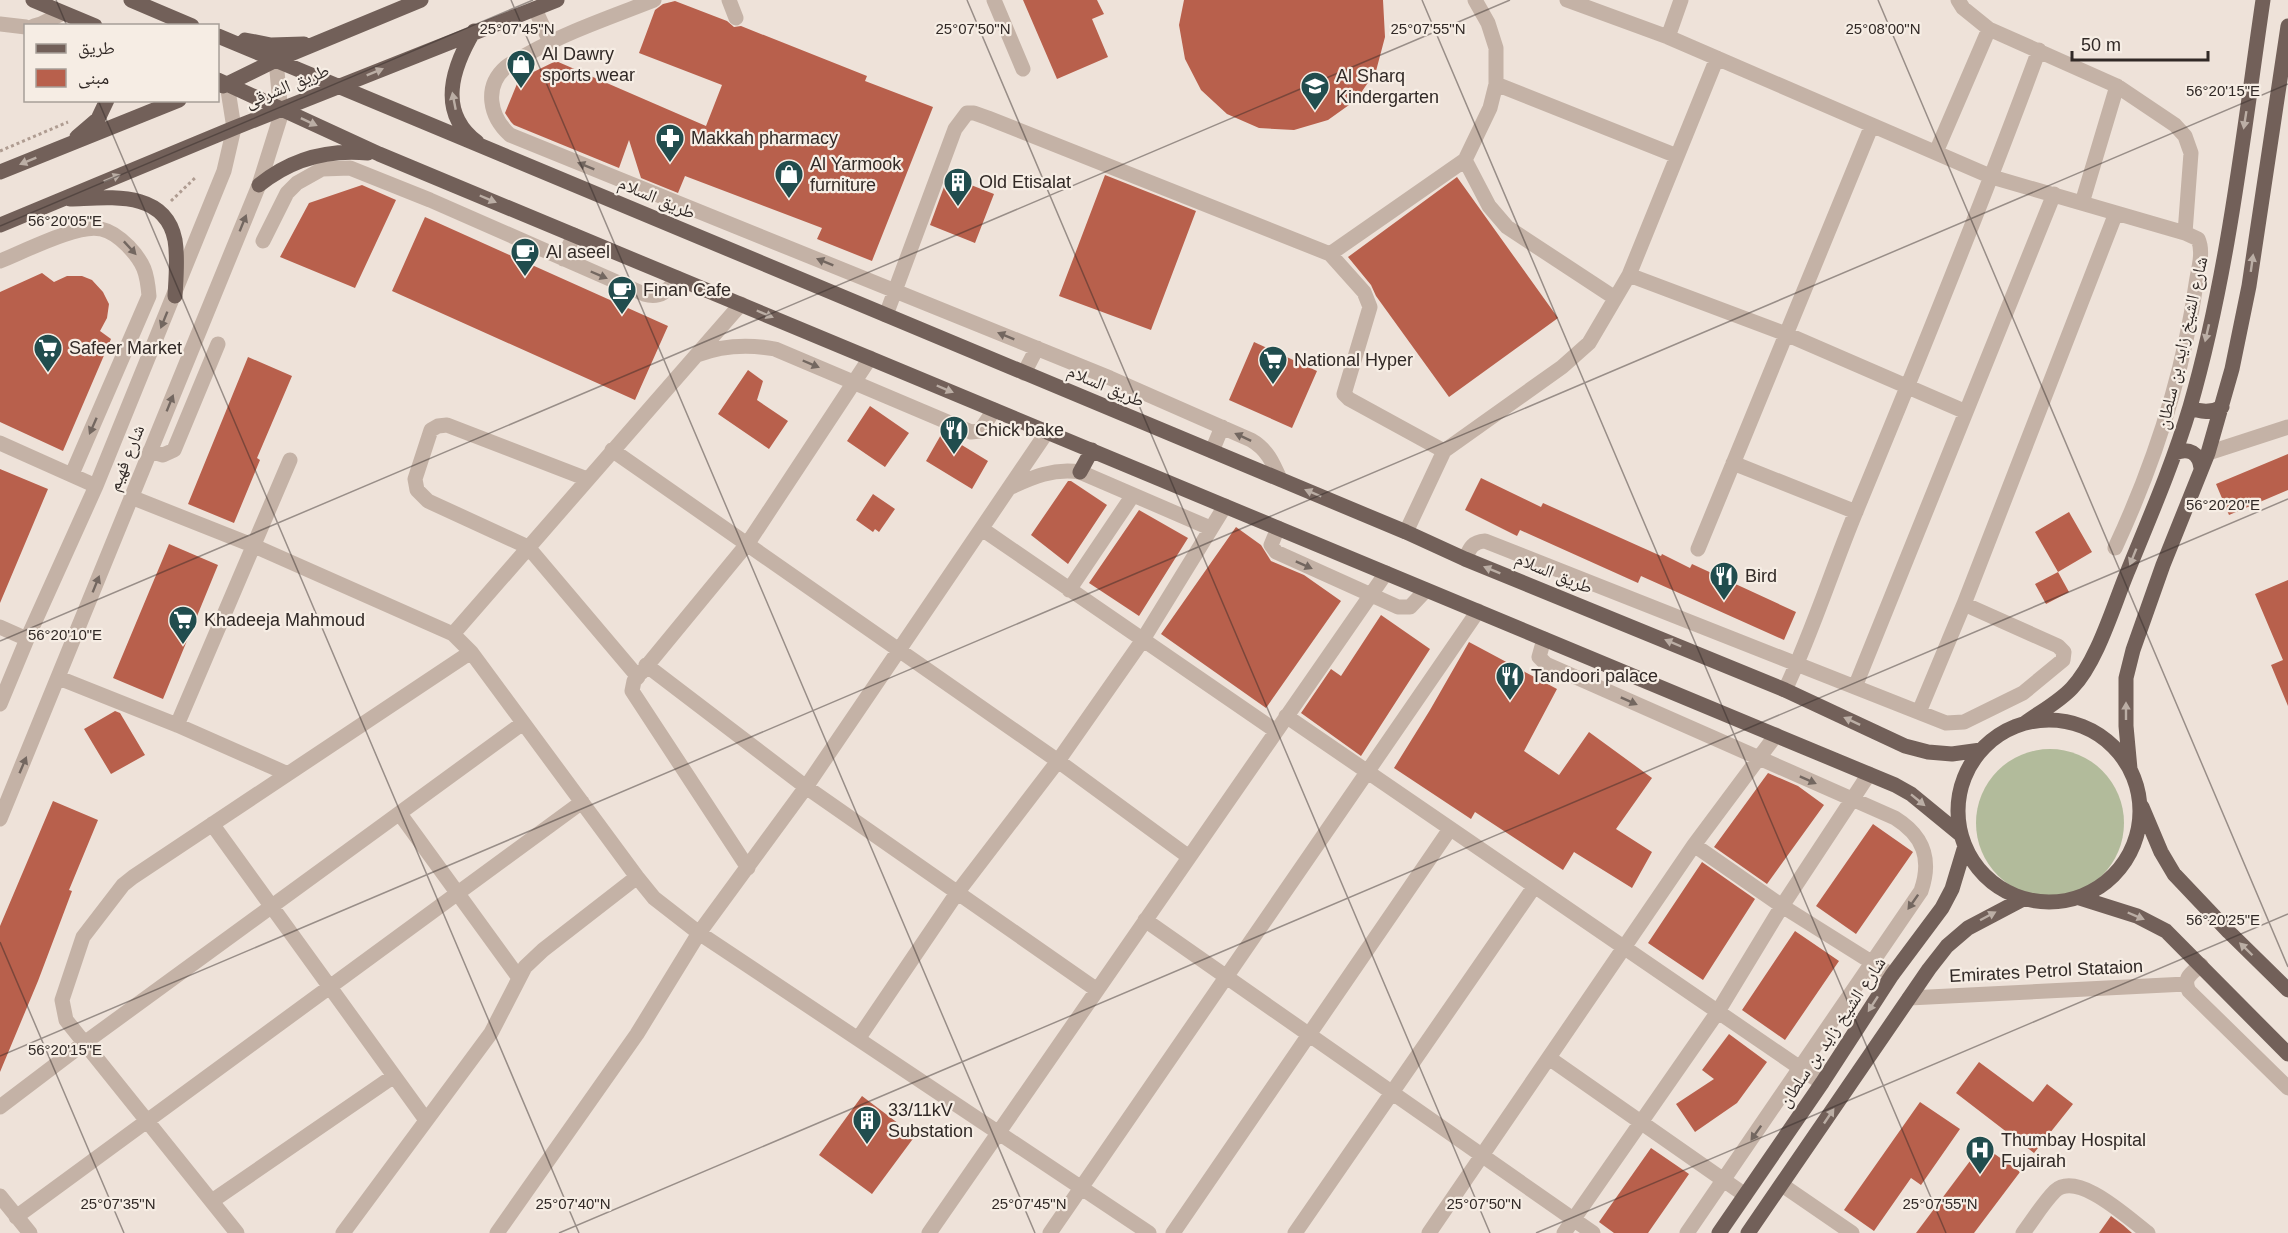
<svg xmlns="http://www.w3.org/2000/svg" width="2288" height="1233" viewBox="0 0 2288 1233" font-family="Arial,'Noto Naskh Arabic',sans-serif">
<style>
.green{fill:#b2bb9b}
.building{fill:#b8604c}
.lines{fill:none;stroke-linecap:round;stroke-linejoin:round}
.path{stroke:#af9c91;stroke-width:3;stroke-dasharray:3 3;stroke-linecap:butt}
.minor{stroke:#c4b2a6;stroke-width:15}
.major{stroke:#726059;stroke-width:15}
.oneway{fill:#bbaea5}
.oneway2{fill:#736760}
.ticks{fill:none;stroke:#312926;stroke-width:1.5;stroke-opacity:0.45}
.labels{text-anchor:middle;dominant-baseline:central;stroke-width:4.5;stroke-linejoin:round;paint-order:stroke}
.poi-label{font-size:18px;fill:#312926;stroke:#f6ede4;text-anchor:start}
.street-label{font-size:18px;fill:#312926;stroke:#f6ede4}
.ticks-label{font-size:15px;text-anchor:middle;fill:#312926;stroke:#f6ede4;stroke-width:4.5;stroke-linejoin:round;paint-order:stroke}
</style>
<rect width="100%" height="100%" fill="#eee2d9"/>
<!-- green -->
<path class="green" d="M1976 823a74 74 0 1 1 148 0a74 74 0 1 1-148 0Z"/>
<!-- building -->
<path class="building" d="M1023,0h74l7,14 -12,5 16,38 -51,22z
M1184,0h199l2,37 -9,34 -20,29 -28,20 -34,10 -35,-2 -32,-14 -26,-24 -16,-31 -6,-34z
M675,1l52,20 7,6 7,-1 126,50 -2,5 68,26 -61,154 -55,-22 5,-11 -137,-52 -7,17 -37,-15 -12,-38 -10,28 -105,-43 -3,-3 -6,-9 14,-34 37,-18 150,65 16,-41 -83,-32 16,-43 8,-6z
M1105,175l91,36 -45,119 -92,-34z
M948,176l46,18 -19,49 -45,-18z
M1457,177l101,141 -109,79 -73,-101 -5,-11 -23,-28z
M362,185l34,15 -41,88 -75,-31 29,-54z
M425,217l243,109 -33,74 -243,-109z
M42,273l12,9 13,-6h15l10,4 11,12 6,12 -2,14 -7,13 11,8 -48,112 -63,-29v-130z
M1254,342l63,29 -25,57 -63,-28z
M248,357l44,19 -35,82 3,2 -26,63 -46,-19z
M748,370l15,11 -6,19 31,21 -19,28 -51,-35z
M870,406l39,27 -24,34 -38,-26z
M942,433l46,28 -16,28 -46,-28z
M2288,454v36l-59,25 -13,-31z
M0,469l48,20 -48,114z
M1481,478l60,29 2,-4 118,53 1,-2 28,14 2,-4 104,48 -12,28 -143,-64 -3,7 -118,-53 -3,6 -52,-26z
M1068,481h3l36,24 -39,59 -37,-29z
M873,494l22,15 -16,23 -4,-3 -2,3 -17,-12z
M1139,510l49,28 -49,78 -50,-33z
M2069,512l23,40 -34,20 -23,-40z
M1236,527l25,18 10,16 33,14 37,26 -75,107 -105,-74z
M169,544l49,21 -55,134 -50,-21z
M2058,572l11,20 -23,12 -11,-20z
M2288,580v126l-17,-41 12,-5 -28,-66z
M1381,615l49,34 -69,107 -60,-43 30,-44 10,7z
M1469,642l88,47 -33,62 35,24 30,-43 63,46 -36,51 36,23 -20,36 -58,-36 -11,18 -88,-58 -4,7 -77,-51 36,-58z
M115,711l5,2 25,42 -34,19 -27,-45z
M1768,773l30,13 26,19 -57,79 -53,-37z
M53,801l45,19 -29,70 3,1 -34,90 -38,91v-146z
M1873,824l40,28 -57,82 -40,-28z
M1702,862l53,37 -52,81 -55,-37z
M1795,931l44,30 -54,79 -43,-30z
M1729,1034l38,28 -30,41 -42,29 -19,-28 38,-25 -12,-9z
M1979,1062l54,40 14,-18 26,20 -39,49 -78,-60z
M862,1096l53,40 -43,58 -53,-39z
M1920,1102l40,27 -39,56 -10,-7 -37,53 -30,-21z
M1982,1145l38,27 -46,61h-58z
M1651,1148l38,26 -41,59h-34l-15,-11z
M2111,1216l12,9 9,8h-33z"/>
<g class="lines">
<!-- path -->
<path class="path" d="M0,151l68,-29
M171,201l25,-24"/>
<!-- minor -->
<path class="minor" d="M654,0c-43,17 -88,32 -128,55 -6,4 -14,7 -20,12 -23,20 -16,50 4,68l600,243 141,62c16,9 22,23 29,39
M729,0l7,18
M994,0l29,69
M1567,0l101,37 324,140 193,56 13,6c6,13 0,31 -2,45 -13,92 -42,180 -81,264
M1958,0l5,8 26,21 128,57 58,39 10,11 6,17 -6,80
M535,9l15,33
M0,24l26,3
M34,26l7,-2 22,-11
M1668,37l13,-37
M1496,84l181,72
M1936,152l53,-123
M1465,160l24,46 18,21 108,71
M2082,203l35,-117
M263,241l24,-48 10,-10 25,-14 28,-1 80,32 214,94c16,5 24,-3 33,-16
M1330,254l34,38 6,15 -26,87 5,5 95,52
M563,259l11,-24
M0,261c23,-9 79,-38 101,-32 10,2 20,10 27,17 16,17 19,26 21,50l-77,178
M1629,275l157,59 180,78
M886,315l69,-186 12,-16h7l14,5 342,136 135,-94 25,-52 6,-24v-36l-8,-25 -13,-23
M697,355c26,-10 51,-11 78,-6l196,83 9,-1 14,-21
M1024,373l13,-25
M0,443l96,43
M612,450l446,311 131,96
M150,451l13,4 11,-5 44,-106
M1212,451l10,-24
M2208,453l80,-26
M1733,463l123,49
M587,479l-140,-54 -9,1 -7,4 -16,49 2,11 11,11 100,46 110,130 -4,4 -2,10 116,177
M1009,488c24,-11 44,-20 71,-16l130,56
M131,497l121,48 201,89 18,18 166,225 17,21 45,35 450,300
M1278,528l-7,17 5,7 122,55h12l16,-17
M982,529l294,202
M1406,532l38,-81 118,-84 27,-24 40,-68 88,-217
M1698,549l174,-424
M1465,559c5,-11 7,-17 20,-18l461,182 18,-1 59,-29 40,-33 1,-8 -6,-6 -94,-42
M1069,590l64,-95
M0,627l27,12
M453,634l288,-330
M1544,639l-5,18 7,7 349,154c29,18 37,41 26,73l-234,342
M646,665l160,122 291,203
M641,673l107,-130 122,-185
M59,678l118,47 111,49
M1855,687l199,-493
M1785,690c28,-59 47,-121 72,-181 63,-152 125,-305 182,-459
M0,704l27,-65 69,-153 128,-315 10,-43 -7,-44
M1919,712l45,-108 152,-391
M1286,716l536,367
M177,725l113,-265
M400,814l119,164
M0,819l259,-634 22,-70 -5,-55
M212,824l214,296
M1694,845l88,61 110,69
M1145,920l448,313
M2201,965c-9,8 -19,13 -12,26l99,97
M1909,998l277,-14
M858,1039l99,-146 101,-132 84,-120 83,-135
M1549,1058l196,137
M0,1107l83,-63 440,-321
M1782,1185l70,48
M0,1196l30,37
M212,1201l182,-125
M16,1217l566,-415
M237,1233l-171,-213 -4,-20 21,-63 40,-52 10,-8 338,-225
M343,1233l148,-200 34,-66 18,-17 94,-73
M497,1233l140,-199 62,-101 107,-146 241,-355
M929,1233l457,-660
M1050,1233l428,-622
M1173,1233l277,-404
M1295,1233l239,-346
M1429,1233l265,-388 82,-110
M1564,1233l153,-220 65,-107 87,-132
M2023,1233c10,-13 20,-30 32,-42 23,-21 74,28 93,42"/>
<!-- major -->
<path class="major" d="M33,0l62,26
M131,0l61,26
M474,31c-22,37 -37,81 3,111
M218,36l1188,496 59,27 320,131 120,56 23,6 24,2 29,-4
M245,40l26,5 33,-1
M218,80l161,74 1516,631 16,9 50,41
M223,86l53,-26 145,-60
M77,137l21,-18 9,-19
M0,172l179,-72
M259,185c32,-26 68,-36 109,-32
M70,199c39,-1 95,-10 105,41 3,18 1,38 0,56
M0,225l234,-97 323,-128
M2190,407c11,6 21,6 32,0
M2175,453c14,-6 24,0 26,15
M1080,472l12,-22
M1958 811a91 91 0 1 1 182 0a91 91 0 1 1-182 0Z
M2025,723c15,-11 34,-21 47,-35 25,-26 41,-81 55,-115 22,-54 46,-109 63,-166 38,-132 53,-271 73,-407
M2130,769l-4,-43v-48l7,-28 30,-85 45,-112 24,-84 17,-83 39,-260
M2142,807l19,45 13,22 55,58 59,58
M2080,898l57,18 29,15 122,123
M1719,1233l103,-150 70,-108 50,-67 10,-19 13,-43
M1748,1233l181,-264 18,-23 21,-18 55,-29"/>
</g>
<!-- one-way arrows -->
<defs><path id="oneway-solid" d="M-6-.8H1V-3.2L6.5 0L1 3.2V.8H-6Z" transform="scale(1.5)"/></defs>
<g class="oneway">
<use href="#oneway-solid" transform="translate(375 72) rotate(-22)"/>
<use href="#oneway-solid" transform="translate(454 101) rotate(-101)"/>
<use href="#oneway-solid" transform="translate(2245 120) rotate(99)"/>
<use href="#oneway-solid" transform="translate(309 122) rotate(25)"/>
<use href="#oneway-solid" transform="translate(28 161) rotate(158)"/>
<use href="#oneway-solid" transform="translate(112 178) rotate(-22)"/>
<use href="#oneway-solid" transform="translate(488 199) rotate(23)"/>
<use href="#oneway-solid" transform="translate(2252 263) rotate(-82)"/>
<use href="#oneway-solid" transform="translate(765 314) rotate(23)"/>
<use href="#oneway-solid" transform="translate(2207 333) rotate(103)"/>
<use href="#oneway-solid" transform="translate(945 389) rotate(23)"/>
<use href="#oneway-solid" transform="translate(1313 493) rotate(-157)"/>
<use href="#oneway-solid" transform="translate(2133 557) rotate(112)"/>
<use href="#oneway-solid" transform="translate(1492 570) rotate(-158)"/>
<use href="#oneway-solid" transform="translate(1673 643) rotate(-157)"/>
<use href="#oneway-solid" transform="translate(2126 711) rotate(-90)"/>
<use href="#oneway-solid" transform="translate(1852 721) rotate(-155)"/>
<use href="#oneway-solid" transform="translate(1918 800) rotate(39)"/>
<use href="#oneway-solid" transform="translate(1988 916) rotate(-28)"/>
<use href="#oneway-solid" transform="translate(2136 916) rotate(23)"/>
<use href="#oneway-solid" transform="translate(2246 949) rotate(-136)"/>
<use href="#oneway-solid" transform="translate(1873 1004) rotate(123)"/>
<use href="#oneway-solid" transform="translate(1829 1116) rotate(-56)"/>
</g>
<g class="oneway2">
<use href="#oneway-solid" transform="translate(586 166) rotate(-158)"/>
<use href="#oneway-solid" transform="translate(243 223) rotate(-68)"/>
<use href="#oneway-solid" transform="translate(130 248) rotate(47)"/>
<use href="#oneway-solid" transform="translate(825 262) rotate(-158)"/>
<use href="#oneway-solid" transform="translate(599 275) rotate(23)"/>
<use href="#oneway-solid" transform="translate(164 320) rotate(112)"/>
<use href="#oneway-solid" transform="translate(1006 336) rotate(-158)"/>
<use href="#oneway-solid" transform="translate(811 364) rotate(23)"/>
<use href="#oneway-solid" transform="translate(170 403) rotate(-68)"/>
<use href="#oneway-solid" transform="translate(93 426) rotate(114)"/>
<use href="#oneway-solid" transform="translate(1243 437) rotate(-155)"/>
<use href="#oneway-solid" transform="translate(1304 565) rotate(24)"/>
<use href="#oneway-solid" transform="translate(96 584) rotate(-68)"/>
<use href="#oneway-solid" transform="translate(1629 701) rotate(24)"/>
<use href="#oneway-solid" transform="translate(23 765) rotate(-67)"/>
<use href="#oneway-solid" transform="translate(1808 780) rotate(24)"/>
<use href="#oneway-solid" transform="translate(1913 902) rotate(125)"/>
<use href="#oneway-solid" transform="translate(1756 1133) rotate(125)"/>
</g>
<!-- ticks -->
<path class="ticks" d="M56,0l11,26M511,0l524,1233M967,0l523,1233M1422,0l524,1233M1878,0l410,967M98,100l481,1133M0,226l533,-226M0,641l1510,-641M0,942l124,291M0,1056l2288,-972M559,1233l1729,-734M1536,1233l752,-319"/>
<!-- icons -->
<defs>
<g id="shop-pin" transform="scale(1.5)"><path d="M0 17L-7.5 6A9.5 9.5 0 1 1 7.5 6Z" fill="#214d4e" stroke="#f6ede4"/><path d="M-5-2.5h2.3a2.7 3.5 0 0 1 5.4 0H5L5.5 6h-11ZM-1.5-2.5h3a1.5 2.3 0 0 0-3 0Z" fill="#fff"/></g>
<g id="school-pin" transform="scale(1.5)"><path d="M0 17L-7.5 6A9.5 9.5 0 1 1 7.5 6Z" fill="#214d4e" stroke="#f6ede4"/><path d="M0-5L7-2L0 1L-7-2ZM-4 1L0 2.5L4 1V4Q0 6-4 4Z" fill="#fff"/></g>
<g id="pharmacy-pin" transform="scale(1.5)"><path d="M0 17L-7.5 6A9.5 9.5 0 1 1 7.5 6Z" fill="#214d4e" stroke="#f6ede4"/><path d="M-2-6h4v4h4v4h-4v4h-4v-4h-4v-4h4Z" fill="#fff"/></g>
<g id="building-pin" transform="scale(1.5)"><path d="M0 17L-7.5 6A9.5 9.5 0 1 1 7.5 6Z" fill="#214d4e" stroke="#f6ede4"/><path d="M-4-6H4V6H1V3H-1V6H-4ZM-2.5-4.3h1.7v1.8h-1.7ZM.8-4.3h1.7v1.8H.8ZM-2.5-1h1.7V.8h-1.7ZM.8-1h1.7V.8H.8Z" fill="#fff"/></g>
<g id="cafe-pin" transform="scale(1.5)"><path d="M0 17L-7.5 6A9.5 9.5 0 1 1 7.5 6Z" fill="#214d4e" stroke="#f6ede4"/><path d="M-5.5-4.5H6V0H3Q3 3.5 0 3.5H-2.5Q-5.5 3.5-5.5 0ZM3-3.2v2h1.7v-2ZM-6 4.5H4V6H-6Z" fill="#fff"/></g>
<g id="supermarket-pin" transform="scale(1.5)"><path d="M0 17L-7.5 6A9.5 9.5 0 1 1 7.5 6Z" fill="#214d4e" stroke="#f6ede4"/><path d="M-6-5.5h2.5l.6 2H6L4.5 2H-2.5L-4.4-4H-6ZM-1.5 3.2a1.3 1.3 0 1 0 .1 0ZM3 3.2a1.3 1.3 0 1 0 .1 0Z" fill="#fff"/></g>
<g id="restaurant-pin" transform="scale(1.5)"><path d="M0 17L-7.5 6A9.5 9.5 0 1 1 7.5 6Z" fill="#214d4e" stroke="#f6ede4"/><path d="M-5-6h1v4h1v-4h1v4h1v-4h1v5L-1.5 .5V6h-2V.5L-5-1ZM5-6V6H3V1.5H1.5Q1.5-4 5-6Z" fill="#fff"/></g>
<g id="hospital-pin" transform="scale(1.5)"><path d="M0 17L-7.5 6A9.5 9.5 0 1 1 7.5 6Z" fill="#214d4e" stroke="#f6ede4"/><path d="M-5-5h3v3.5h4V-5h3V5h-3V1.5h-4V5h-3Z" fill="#fff"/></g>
</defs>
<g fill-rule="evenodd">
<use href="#shop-pin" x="521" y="64"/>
<use href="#school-pin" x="1315" y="86"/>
<use href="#pharmacy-pin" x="670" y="138"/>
<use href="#shop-pin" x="789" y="174"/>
<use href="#building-pin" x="958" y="182"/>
<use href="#cafe-pin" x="525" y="252"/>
<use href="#cafe-pin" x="622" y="290"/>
<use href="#supermarket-pin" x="48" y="348"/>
<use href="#supermarket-pin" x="1273" y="360"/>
<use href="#restaurant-pin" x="954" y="430"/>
<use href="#restaurant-pin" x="1724" y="576"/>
<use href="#supermarket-pin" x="183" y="620"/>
<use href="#restaurant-pin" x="1510" y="676"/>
<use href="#building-pin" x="867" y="1120"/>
<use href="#hospital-pin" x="1980" y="1150"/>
</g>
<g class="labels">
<!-- poi labels -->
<g class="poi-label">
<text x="542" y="54">Al Dawry<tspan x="542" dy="21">sports wear</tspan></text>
<text x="1336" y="76">Al Sharq<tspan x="1336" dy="21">Kindergarten</tspan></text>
<text x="691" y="138">Makkah pharmacy</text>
<text x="810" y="164">Al Yarmook<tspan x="810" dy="21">furniture</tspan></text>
<text x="979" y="182">Old Etisalat</text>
<text x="546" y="252">Al aseel</text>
<text x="643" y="290">Finan Cafe</text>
<text x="69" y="348">Safeer Market</text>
<text x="1294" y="360">National Hyper</text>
<text x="975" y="430">Chick bake</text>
<text x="1745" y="576">Bird</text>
<text x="204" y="620">Khadeeja Mahmoud</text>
<text x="1531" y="676">Tandoori palace</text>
<text x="888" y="1110">33/11kV<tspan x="888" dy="21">Substation</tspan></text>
<text x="2001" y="1140">Thumbay Hospital<tspan x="2001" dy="21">Fujairah</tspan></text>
</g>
<!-- street labels -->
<g class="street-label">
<text transform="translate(287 86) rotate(-22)">طريق الشرقى</text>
<text transform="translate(657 198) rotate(23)">طريق السلام</text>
<text transform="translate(2182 343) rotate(-77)">شارع الشيخ زايد بن سلطان</text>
<text transform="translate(1106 386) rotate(23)">طريق السلام</text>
<text transform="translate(126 458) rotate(-68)">شارع فهيم</text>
<text transform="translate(1554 573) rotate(22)">طريق السلام</text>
<text transform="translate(2046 971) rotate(-3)">Emirates Petrol Stataion</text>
<text transform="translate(1832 1032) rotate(-56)">شارع الشيخ زايد بن سلطان</text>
</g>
</g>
<g class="ticks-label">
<text x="517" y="34">25°07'45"N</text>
<text x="973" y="34">25°07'50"N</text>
<text x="1428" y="34">25°07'55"N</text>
<text x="1883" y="34">25°08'00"N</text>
<text x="2223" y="96">56°20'15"E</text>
<text x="65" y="226">56°20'05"E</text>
<text x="2223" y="510">56°20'20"E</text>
<text x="65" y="640">56°20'10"E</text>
<text x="2223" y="925">56°20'25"E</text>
<text x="65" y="1055">56°20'15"E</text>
<text x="118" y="1209">25°07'35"N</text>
<text x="573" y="1209">25°07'40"N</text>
<text x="1029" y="1209">25°07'45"N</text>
<text x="1484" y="1209">25°07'50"N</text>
<text x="1940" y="1209">25°07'55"N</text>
</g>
<!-- legend -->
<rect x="24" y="24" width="195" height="78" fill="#f6ede4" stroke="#a79f98" stroke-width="1.5"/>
<rect x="36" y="44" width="30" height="9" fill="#726059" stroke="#a79f98" stroke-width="1.5"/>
<text x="78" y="54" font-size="18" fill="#312926">طريق</text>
<rect x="36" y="69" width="30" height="18" fill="#b8604c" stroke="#a79f98" stroke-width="1.5"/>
<text x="78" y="84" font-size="18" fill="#312926">مبنى</text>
<!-- scale -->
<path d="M2072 51v9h136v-9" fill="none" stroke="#312926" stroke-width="3"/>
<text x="2081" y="51" font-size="18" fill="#312926" stroke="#f6ede4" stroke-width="4.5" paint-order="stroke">50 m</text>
</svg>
